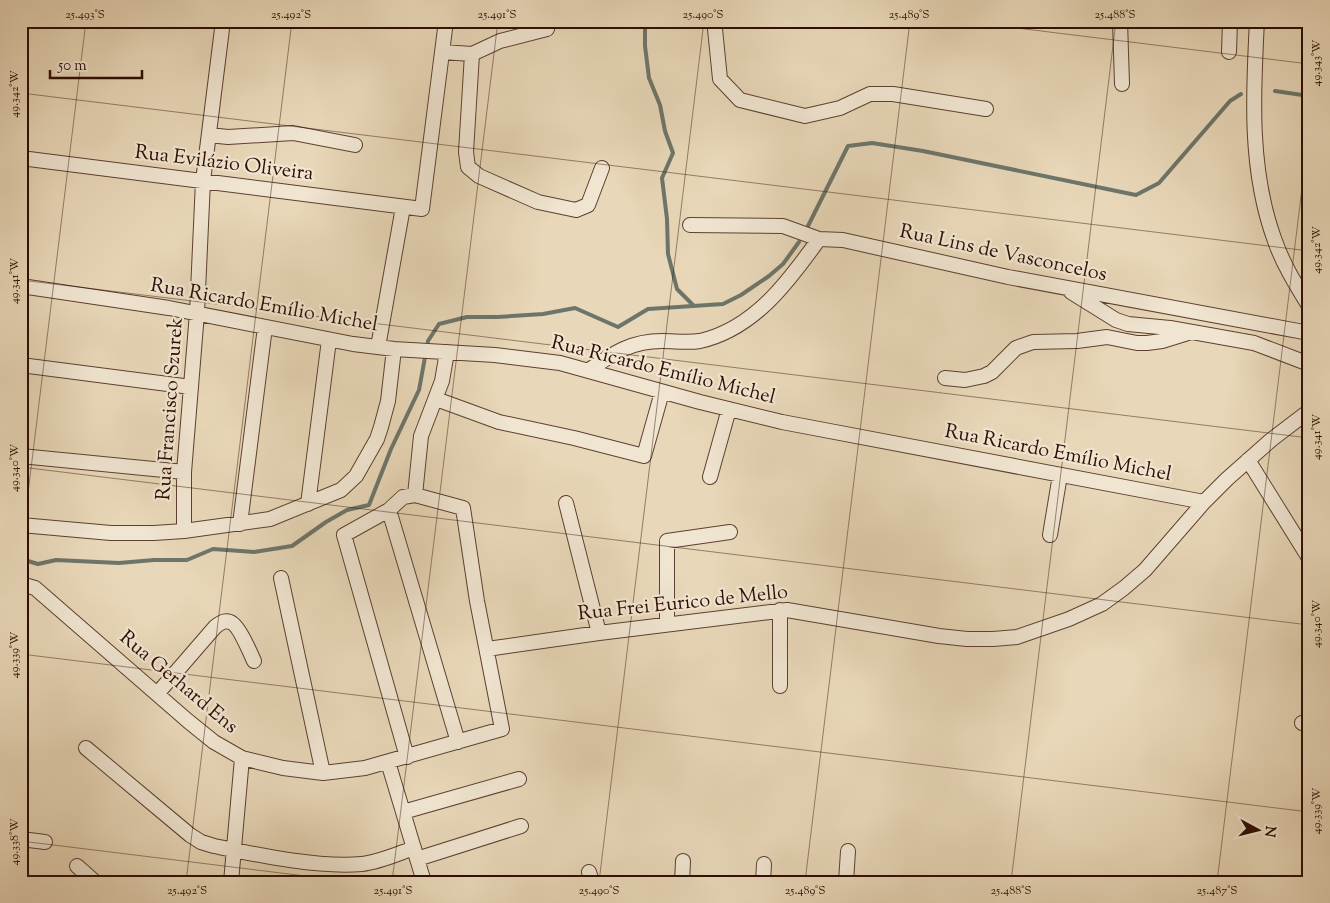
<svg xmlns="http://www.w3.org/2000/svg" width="1330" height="903" viewBox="0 0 1330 903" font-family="'Sorts Mill Goudy',serif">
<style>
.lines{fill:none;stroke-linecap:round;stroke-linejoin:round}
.stream{stroke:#6d756a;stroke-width:4}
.minor-casing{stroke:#5c4030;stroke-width:16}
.minor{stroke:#f0e5d1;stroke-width:14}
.ticks{fill:none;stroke:#2d0d02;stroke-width:1;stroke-opacity:0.45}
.labels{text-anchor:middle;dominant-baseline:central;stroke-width:4.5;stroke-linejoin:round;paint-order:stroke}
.street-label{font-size:20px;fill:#2d0d02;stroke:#f0e5d1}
.neatline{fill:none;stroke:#2d0d02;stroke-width:2}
.ticks-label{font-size:12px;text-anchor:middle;fill:#2d0d02}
</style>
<rect width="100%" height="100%" fill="#e8d7b8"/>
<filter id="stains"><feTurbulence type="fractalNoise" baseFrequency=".004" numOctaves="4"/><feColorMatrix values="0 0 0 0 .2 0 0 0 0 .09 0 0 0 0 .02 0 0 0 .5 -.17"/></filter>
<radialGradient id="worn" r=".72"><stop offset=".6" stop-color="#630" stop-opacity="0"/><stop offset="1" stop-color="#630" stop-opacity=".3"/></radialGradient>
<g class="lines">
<!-- stream -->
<path class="stream" d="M645,21v25l4,32 11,27 5,26 8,22 -11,25 5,41 1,35 9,35 16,16
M1275,91l34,5
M808,226l40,-80 24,-3 51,8 213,44 23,-12 71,-82 11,-7
M21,559l17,5 18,-4 63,3 35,-3h33l26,-11 41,3 38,-6 34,-24 21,-12 22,-5 22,-56 28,-59 9,-49 11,-17 28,-7h31l45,-3 32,-6 43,19 30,-18 75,-5 18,-9 28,-19 14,-12 16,-22"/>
<!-- minor casing -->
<g class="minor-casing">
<path id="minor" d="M717,21l-2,8 5,50 20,21 65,16 35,-8 30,-14h23l93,15
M1120,21l2,63
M1257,21c-4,74 -8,150 18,220 8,23 21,44 34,65
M442,52l30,2 -6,98 2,15 11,9 59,26 38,8 12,-5 14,-37
M1229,52l1,-31
M472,54l28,-13 47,-12
M209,135l19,2 65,-4 62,12
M21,158l401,51 24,-188
M690,225l93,1 36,13 24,1 165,37 301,56
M21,286l148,22 184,36 41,5 101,6 65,8 140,39 82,20 422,80
M1071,292l45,28 12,4 42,4 84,15 55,21
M378,347l25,-140
M21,365l170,22
M589,370c25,-17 42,-29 73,-29 13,0 25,2 38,0 54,-12 89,-60 119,-102
M945,378l20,2 19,-4 8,-4 24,-24 17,-6 44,-1 30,-4 30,6h10l15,-2 29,-9
M436,399l63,23 75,16 70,18 18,-64
M21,456l163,16
M1248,460l61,98
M710,477l19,-68
M415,495l6,-59 21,-55 5,-29
M566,503l33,130
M308,504l21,-164
M389,510l69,232
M240,524l25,-197
M21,525l90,8h43l30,-2 86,-12 71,-29 15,-14 21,-37 4,-12 7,-26 6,-52
M184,531v-59l13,-159 6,-132 20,-160
M1050,535l10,-60
M281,578l42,195
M21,584l14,4 153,133 26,21 28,16 41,10 40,5 42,-5 137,-39 -25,-128 -14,-93 -48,-13 -12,2 -14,13 -45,25 63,222
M780,610v76
M667,624v-83l63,-9
M487,649l112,-16 188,-23 152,26 28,3h26l24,-2 52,-18 33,-15 22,-16 21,-18 59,-68 23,-23 44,-39 38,-29
M157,694l58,-67c5,-4 9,-7 15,-5 8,2 20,30 24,39
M1302,723l7,-2
M86,748l104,87 11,7 13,4c44,9 104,22 148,18 18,-2 35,-10 52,-16
M388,762l36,120
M403,812l116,-33
M21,839l24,3
M417,859l104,-33
M77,866l18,16
M589,872l3,10
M231,882l11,-124
M682,882l1,-21
M763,882l1,-18
M846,882l2,-31"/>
</g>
<!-- minor -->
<use href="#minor" class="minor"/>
</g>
<!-- ticks -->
<path class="ticks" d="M960,21l349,43M21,93l1288,158M21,280l1288,158M21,467l1288,158M21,550l65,-529M21,654l1288,158M21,841l333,41M186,882l106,-861M392,882l106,-861M599,882l105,-861M805,882l105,-861M1011,882l105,-861M1217,882l92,-751"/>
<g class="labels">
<!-- street labels -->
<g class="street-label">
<text transform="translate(224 164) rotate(7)">Rua Evilázio Oliveira</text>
<text transform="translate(1003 254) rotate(12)">Rua Lins de Vasconcelos</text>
<text transform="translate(264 306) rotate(10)">Rua Ricardo Emílio Michel</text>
<text transform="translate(663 371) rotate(14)">Rua Ricardo Emílio Michel</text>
<text transform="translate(171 409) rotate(-86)">Rua Francisco Szurek</text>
<text transform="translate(1058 454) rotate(11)">Rua Ricardo Emílio Michel</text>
<text transform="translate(683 604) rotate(-6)">Rua Frei Eurico de Mello</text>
<text transform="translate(178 683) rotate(40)">Rua Gerhard Ens</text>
</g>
</g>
<!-- margin -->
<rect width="1330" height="903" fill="none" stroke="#e8d7b8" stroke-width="55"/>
<!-- north arrow -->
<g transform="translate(1258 830) rotate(97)" stroke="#f0e5d1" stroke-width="4" paint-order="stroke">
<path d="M0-4L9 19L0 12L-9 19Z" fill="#2d0d02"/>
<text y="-8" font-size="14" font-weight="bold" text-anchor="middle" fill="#2d0d02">N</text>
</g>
<!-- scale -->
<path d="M50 70v8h92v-8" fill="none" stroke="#2d0d02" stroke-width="2.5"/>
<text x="58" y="70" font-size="15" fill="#2d0d02" stroke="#f0e5d1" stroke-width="4" paint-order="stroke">50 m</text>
<rect x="28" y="28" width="1274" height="848" class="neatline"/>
<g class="ticks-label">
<text x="85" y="18">25.493°S</text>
<text x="291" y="18">25.492°S</text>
<text x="497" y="18">25.491°S</text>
<text x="703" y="18">25.490°S</text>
<text x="909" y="18">25.489°S</text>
<text x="1115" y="18">25.488°S</text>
<text transform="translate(1316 63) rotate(-90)" y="4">49.343°W</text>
<text transform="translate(14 94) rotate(-90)" y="4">49.342°W</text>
<text transform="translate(1316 250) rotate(-90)" y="4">49.342°W</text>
<text transform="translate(14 281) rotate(-90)" y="4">49.341°W</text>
<text transform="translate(1316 437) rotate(-90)" y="4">49.341°W</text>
<text transform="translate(14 468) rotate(-90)" y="4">49.340°W</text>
<text transform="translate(1316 624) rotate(-90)" y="4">49.340°W</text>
<text transform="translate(14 655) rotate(-90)" y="4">49.339°W</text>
<text transform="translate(1316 811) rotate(-90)" y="4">49.339°W</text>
<text transform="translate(14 842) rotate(-90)" y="4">49.338°W</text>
<text x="187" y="894">25.492°S</text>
<text x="393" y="894">25.491°S</text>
<text x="599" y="894">25.490°S</text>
<text x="805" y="894">25.489°S</text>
<text x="1011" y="894">25.488°S</text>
<text x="1217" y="894">25.487°S</text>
</g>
<rect width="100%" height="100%" filter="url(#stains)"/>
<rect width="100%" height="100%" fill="url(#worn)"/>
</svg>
